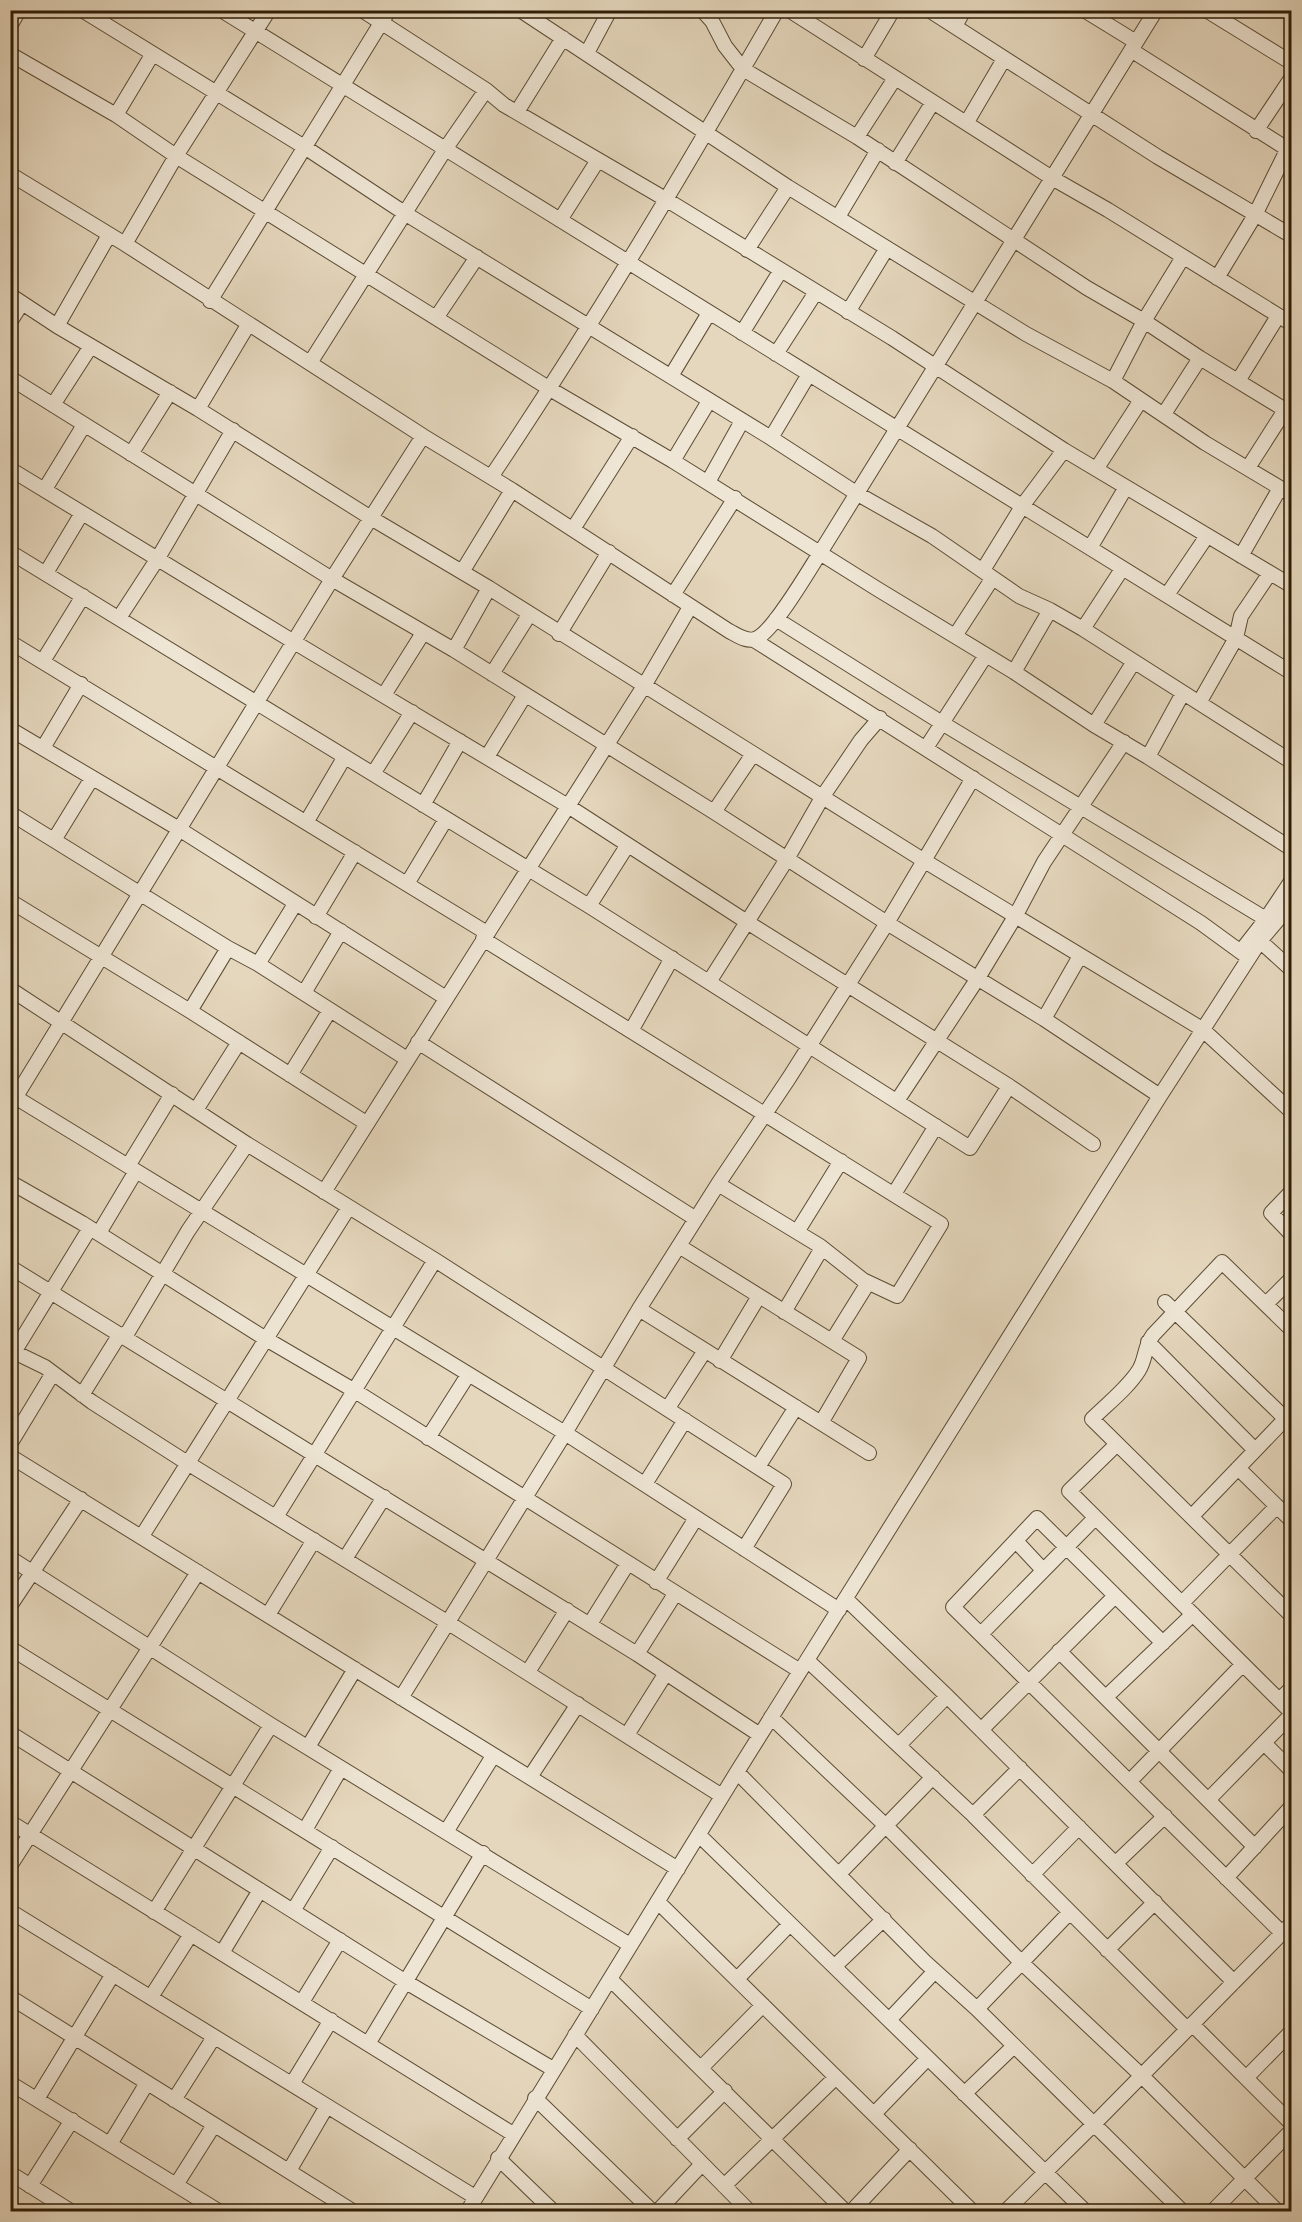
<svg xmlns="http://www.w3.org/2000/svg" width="1302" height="2222" viewBox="0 0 1302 2222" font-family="'Gentium Book Plus',serif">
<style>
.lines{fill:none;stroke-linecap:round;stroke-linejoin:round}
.minor-casing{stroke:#5c4c34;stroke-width:16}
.minor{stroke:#eee5d4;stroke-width:14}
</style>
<rect width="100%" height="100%" fill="#e5d7bd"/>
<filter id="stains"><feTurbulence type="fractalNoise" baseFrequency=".00333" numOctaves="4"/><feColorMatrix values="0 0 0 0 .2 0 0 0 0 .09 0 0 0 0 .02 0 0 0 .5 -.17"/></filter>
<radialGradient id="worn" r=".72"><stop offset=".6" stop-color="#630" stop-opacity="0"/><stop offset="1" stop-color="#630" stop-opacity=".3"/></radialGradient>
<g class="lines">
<!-- minor casing -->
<g class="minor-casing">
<path id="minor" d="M82,10l224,138 100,66 365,224 85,55 76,43 87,60 31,14 33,19 209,133
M221,10l1071,663
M362,10l124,80 18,15 163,95 225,138 172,112 228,136
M520,10l268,177 238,147 87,47 92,62 87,52
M702,10l10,11 13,25 18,23 114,68 230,151 57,33 56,37 92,56
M789,10l263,168 56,32 184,114
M929,10l229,147 134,79
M1084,10l52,32
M1206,10l86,53
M10,26l9,-16
M955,26l9,-16
M1131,50l161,102
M587,53l23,-43
M10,54l106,61 60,41 374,233 123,72 206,129 135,82 80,53 54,32 144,92
M864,59l29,-49
M517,112l46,-74
M116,115l36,-60
M967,122l37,-63
M1256,131l36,-54
M857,137l38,-59
M895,163l38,-61
M10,174l115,70 298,192 89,54 217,141c8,4 17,11 26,8 17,-5 54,-69 65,-86l336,-543
M838,217l40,-67
M560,220l38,-60
M125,244l51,-88 93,-146
M747,250l41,-63
M1217,278l38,-63 32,-65
M10,295l47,31 141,83 173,109 118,70 434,272 279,169 90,83
M210,301l179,-291
M848,312l39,-64
M436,318l41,-61
M10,322l12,-19
M57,326l52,-91
M742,333l39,-63
M776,354l40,-62
M310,363l136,-215 40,-58
M671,376l38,-63
M10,378l322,201 122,71 260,162 173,111 157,96 116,77
M1113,381l31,-60 39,-64
M1238,381l40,-65
M53,405l38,-59
M198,409l50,-84
M1164,414l36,-56
M771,438l38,-64
M131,454l39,-62
M673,461l36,-60
M1097,468l44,-68
M1248,468l37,-58
M10,469l284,173 274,164 179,116 262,164 84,58
M491,477c102,-152 195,-309 286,-467
M708,482l34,-61
M45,489l39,-64
M573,529l59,-93
M1090,548l36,-61
M10,552l579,354 381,242 39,-62
M1241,556l39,-68
M983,570l40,-65 41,-55
M462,572l50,-82
M46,573l36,-60
M673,595l62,-97
M1167,595l40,-59
M119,618l39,-60 75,-128
M776,619l166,104 324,196
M1083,629l39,-60
M559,634l50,-82
M955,636l37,-57
M754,640l447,283 48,35
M10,642l477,291
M454,650l35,-62
M43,661l40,-65
M1014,672l36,-62
M492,674l37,-59
M384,695l39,-62
M1199,703l37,-65 5,-22 29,-43
M1094,725l39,-62
M10,729l169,100 267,169
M43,748l38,-64
M926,748l60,-93
M487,757l38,-62
M1148,757l35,-64
M373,774l39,-62
M423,805l37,-64
M714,812l39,-58
M10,813l218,135 30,16 149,95
M307,821l37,-63
M54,840l38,-62
M407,884l39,-65
M10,901l180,110 176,112
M589,906l38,-60
M316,917l39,-65
M483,939l458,285 -44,72 -34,-16 -43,-34 -102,-62
M1260,941l32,29
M1241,951l25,-32 26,-39
M258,964l37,-60
M709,982l78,-123 36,-63 38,-56 19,-22
M10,989l237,155 188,116 349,224 -40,65
M304,993l37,-62
M190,1011l38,-63
M1044,1019l36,-63
M631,1031l41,-73
M418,1042l278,177
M290,1075l40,-65
M15,1097l550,336 274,177
M897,1101l81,-123 38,-63 28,-53 80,-120
M12,1103l320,-524 91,-143
M196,1110l43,-68
M128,1166l44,-72
M10,1182l72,41 184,116 89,52 445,280
M1292,1191l-21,22 21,22
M324,1192l320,-506 46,-79
M894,1194l42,-68
M797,1232l44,-71
M99,1233l37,-62
M679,1246l180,112 -38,65
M10,1267l627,387 123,81
M1165,1302l127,123
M1266,1304l26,-26
M639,1309l230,144
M784,1312l38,-64
M1292,1330l-70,-68 -69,73c-9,12 -7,24 -14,35 -11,18 -32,34 -47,49l200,197
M125,1337l63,-106 59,-87
M832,1341l36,-58
M1148,1342l107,108
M10,1350l35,17 47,35 97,62 258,158 275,174
M14,1352l76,-124
M720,1361l39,-65
M82,1395l38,-61
M668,1408l36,-56
M428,1438l40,-63
M10,1444l43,-71
M1117,1444l-48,47 223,222
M10,1456l668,413
M758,1467l38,-60
M1238,1468l54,53
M645,1484l40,-64
M1192,1516l98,-102
M276,1517l159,-257
M142,1536l207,-329
M1016,1541l27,29
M10,1558l261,167 359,220
M345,1559l39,-62
M656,1582l40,-64
M846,1599l101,97 287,286
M1182,1603l95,-97
M10,1606l71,-107
M268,1615l46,-75
M590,1624l38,-61
M981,1634l114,-116
M1163,1643l-126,-125 -84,89 329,326
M10,1648l582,361
M1059,1651l196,196
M637,1654l38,-60
M807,1660l166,155 214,214
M528,1672l39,-62
M1106,1697l87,-83
M401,1698l164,-265 74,-124 79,-125 71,-106 98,-155 86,-145
M1279,1700l13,-12
M771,1717l114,108 137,138 120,113 136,136
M981,1730l134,-134
M10,1733l396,249 147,87
M627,1735l39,-62
M1264,1743l28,28
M899,1745l48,-49
M308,1747l47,-78
M737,1772l188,190 52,47 206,203
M530,1777l48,-73
M1130,1781l113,-117
M1209,1799l83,-85
M973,1815l47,-47
M10,1822l503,312
M305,1830l36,-62
M446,1832l47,-76
M699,1835l387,377
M1116,1863l49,-47
M10,1866l188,-294
M839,1874l94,-97
M1032,1875l47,-48
M1226,1878l66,-72
M658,1902l315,310
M10,1911l465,286
M293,1911l39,-64
M154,1912l117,-187
M1107,1950l48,-48
M222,1953l38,-63
M835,1966l49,-47
M610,1979l236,233
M737,1979l53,-55
M10,1997l344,215
M151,1997l40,-63
M302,2002l38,-62
M977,2009l93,-97
M889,2020l46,-49
M1192,2024l100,100
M575,2035l175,177
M368,2044l115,-191
M701,2068l62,-63
M1246,2078l46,-47
M10,2083l210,129
M292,2084l39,-64
M964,2094l50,-48
M535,2098l118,114
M37,2099l76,-125
M174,2100l40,-63
M874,2114l54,-56
M677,2139l48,-48
M110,2144l37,-61
M498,2158l56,54
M289,2171l38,-65
M10,2173l62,39
M176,2185l38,-60
M30,2186l42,-66
M724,2186l112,-109
M467,2212l270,-440 423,-676 100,-155 32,-38
M657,2212l45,-48
M851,2212l59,-63
M1005,2212l88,-87 199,-202
M1212,2212l80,-82"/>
</g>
<!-- minor -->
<use href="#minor" class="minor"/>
</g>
<!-- margin -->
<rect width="1302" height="2222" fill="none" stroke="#e5d7bd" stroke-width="36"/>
<rect x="12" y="12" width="1278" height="2198" fill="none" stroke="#2e1d06" stroke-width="3"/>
<rect x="18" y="18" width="1266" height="2186" fill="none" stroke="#2e1d06" stroke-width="1.5"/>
<rect width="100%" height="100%" filter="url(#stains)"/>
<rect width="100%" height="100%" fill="url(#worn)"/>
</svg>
